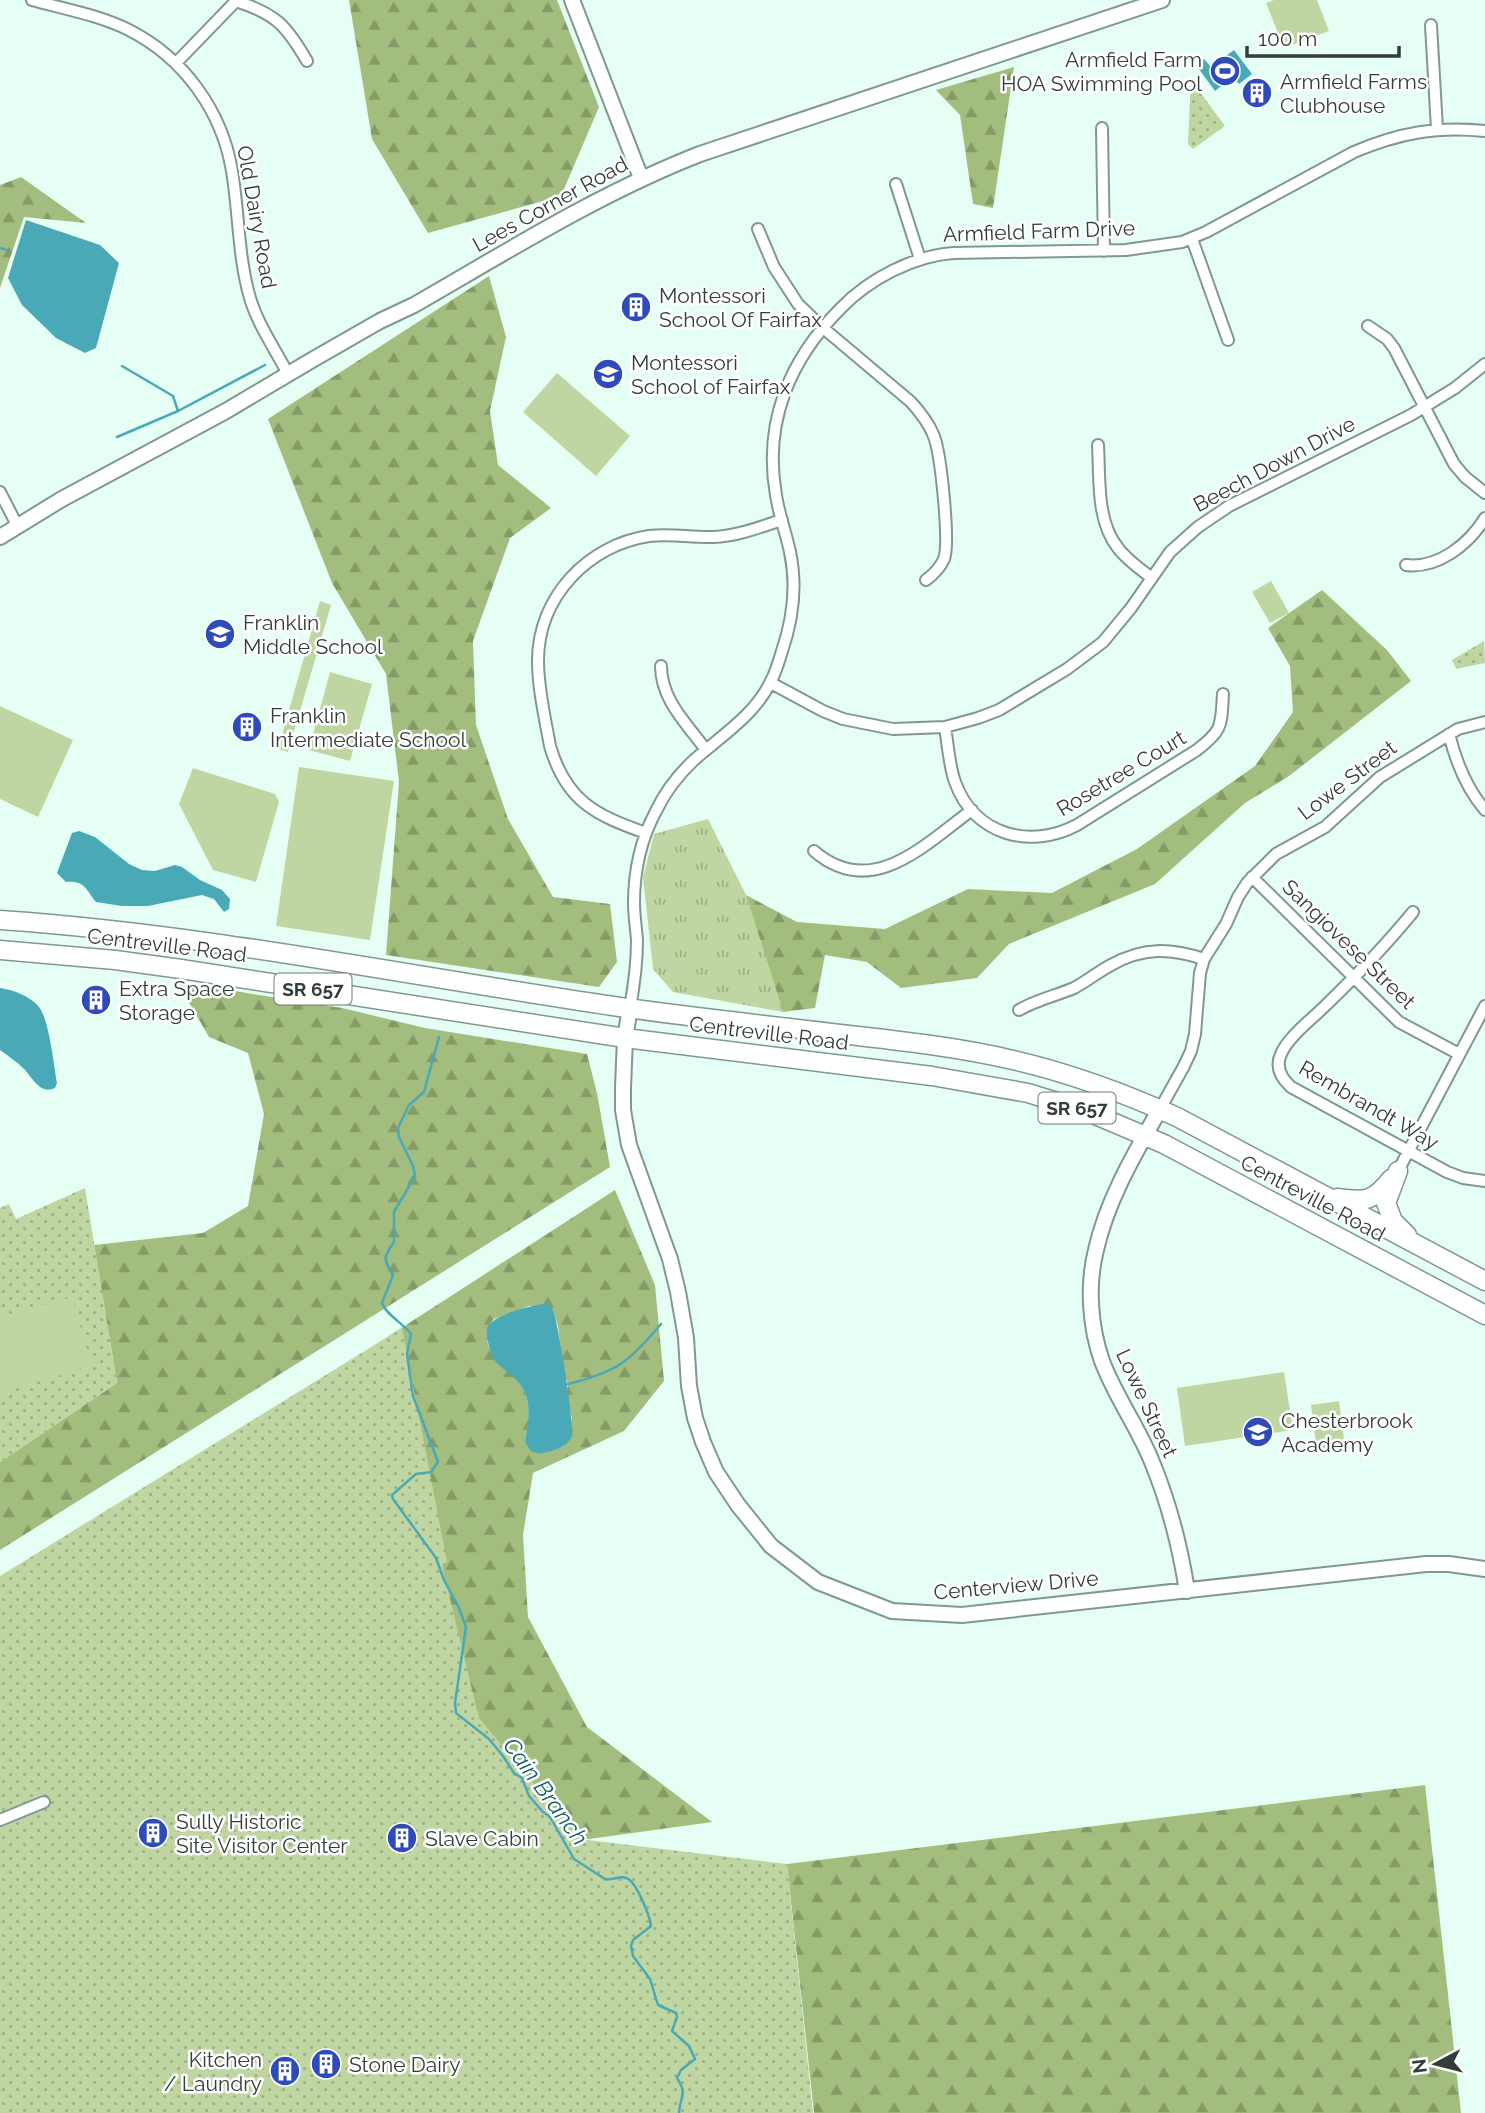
<svg xmlns="http://www.w3.org/2000/svg" width="1485" height="2113" viewBox="0 0 1485 2113" font-family="Raleway,sans-serif">
<style>
.grass{fill:url(#grass-tufts)}
.forest{fill:url(#forest-firs);fill-rule:evenodd}
.park{fill:url(#park-dots)}
.pitch{fill:#c0d6a2}
.water{fill:#49a9b6}
.lines{fill:none;stroke-linecap:round;stroke-linejoin:round}
.stream{stroke:#49a9b6;stroke-width:2.5}
.minor-casing{stroke:#81988e;stroke-width:14}
.tertiary-casing{stroke:#81988e;stroke-width:18}
.primary-casing{stroke:#81988e;stroke-width:21}
.minor{stroke:#fff;stroke-width:10}
.tertiary{stroke:#fff;stroke-width:14}
.primary{stroke:#fff;stroke-width:18}
.labels{text-anchor:middle;dominant-baseline:central;stroke-width:5;stroke-linejoin:round;paint-order:stroke}
.shield{fill:#fff;stroke:#707774;stroke-width:2}
.shield-label{font-size:19px;font-weight:bold;fill:#333d39}
.poi-label{font-size:21px;fill:#333d39;stroke:#fff;text-anchor:start}
.street-label{font-size:21px;fill:#333d39;stroke:#fff}
.water-label{font-size:23px;font-style:italic;fill:#0e5f69;stroke:#fff}
</style>
<defs>
<pattern id="grass-tufts" width="24" height="20" patternUnits="userSpaceOnUse" patternTransform="scale(1.75)"><rect width="24" height="20" fill="#c0d6a2"/><path d="M3 7l-1-3M5 7V3M7 7l1-3M15 17l-1-3M17 17v-4M19 17l1-3" fill="none" stroke="#9daf85"/></pattern>
<pattern id="forest-firs" width="22" height="20" patternUnits="userSpaceOnUse" patternTransform="scale(1.75)"><rect width="22" height="20" fill="#a2bd7d"/><path d="M5 1l3.5 6h-7zM16 11l3.5 6h-7z" fill="#859b67"/></pattern>
<pattern id="park-dots" width="8" height="8" patternUnits="userSpaceOnUse" patternTransform="scale(1.75)"><rect width="8" height="8" fill="#c0d6a2"/><path d="M2 2h.1M6 6h.1" fill="none" stroke="#9daf85" stroke-width="1.8" stroke-linecap="round"/></pattern>
</defs>
<rect width="100%" height="100%" fill="#e6fff4"/>
<!-- grass -->
<path class="grass" d="M708,819l38,76 37,117 -110,-20 -20,-23 -10,-92 11,-43z"/>
<!-- forest -->
<path class="forest" d="M349,0h208l42,107 -38,89 -133,37 -56,-94z
M1014,67l-21,141 -20,-4 -13,-89 -24,-25z
M21,177l65,46 -62,-6 -24,71v-103z
M489,276l17,61 -16,74 8,54 53,43 -41,30 -37,103 3,84 32,94 45,78 57,7 7,58 -18,25 -213,-32 13,-173 -13,-108 -54,-91 -64,-164z
M1322,590l65,60 24,31 -122,95 -44,27 -90,81 -146,60 -32,34 -76,10 -34,-26 -42,-7 -10,53 -32,4 -37,-117 51,27 88,7 83,-40 84,4 85,-44 118,-83 38,-54 -3,-46 -22,-38z
M177,982l165,26 83,20 162,26 10,39 13,74 -610,383v-88l117,-79 -23,-138 109,-12 45,-27 16,-92 -16,-61 -39,-16z
M615,1190l40,95 9,96 -40,50 -91,42 -10,62 5,82 59,110 125,95 -239,33 -101,-508zM529,1306l23,3 6,17 6,47 4,11 -1,10 5,25 -8,27 -24,8 -15,-12c4,-18 7,-39 -3,-55 -11,-20 -31,-21 -35,-48 -1,-9 1,-14 7,-20z
M1425,1785l36,328h-647l-27,-249z"/>
<!-- park -->
<path class="park" d="M1191,80l34,46 -32,23 -5,-5z
M1484,641l1,22 -29,6 -4,-9z
M85,1188l32,195 -117,79v-254l9,-4 7,15z
M402,1328l45,234 -5,4 37,152 101,121 207,25 26,249h-813v-537z"/>
<!-- pitch -->
<path class="pitch" d="M1274,0h43l12,31 -45,17 -18,-45z
M557,373l73,63 -34,40 -73,-64z
M1271,581l18,32 -19,10 -18,-31z
M320,601l11,4 -43,147 -10,-3z
M330,672l42,12 -22,77 -41,-11z
M0,706l73,34 -35,77 -38,-18z
M299,767l95,14 -24,159 -94,-14z
M193,768l82,26 4,8 -23,80 -43,-12 -34,-66z
M72,1297l20,69 -92,27v-75z
M1284,1372l9,58 -108,16 -8,-58z
M1339,1401l6,46 -28,4 -6,-46z"/>
<!-- water -->
<path class="water" d="M1234,50l18,24 -13,10 -6,-7 -18,14 -19,-26 8,-6 7,8z
M26,220l74,25 19,18 -23,85 -11,5 -29,-15 -34,-33 -14,-27z
M79,831l16,6 34,27 13,6 13,1 20,-6 7,2 18,13 22,10 8,9 -1,10 -5,3 -10,-13 -12,-4 -54,11h-26l-26,-4c-10,-12 -11,-22 -30,-20l-9,-9 15,-40z
M0,988c14,2 30,8 39,19 10,12 15,59 18,76l-2,5c-15,7 -22,-10 -32,-20 -7,-7 -15,-12 -23,-18z
M543,1304c5,0 6,-1 9,4 6,10 23,120 20,128 -4,12 -21,15 -32,18l-9,-3 -6,-9c3,-18 7,-37 -2,-53 -7,-13 -18,-17 -27,-27 -4,-6 -7,-13 -8,-20 -2,-5 -2,-11 0,-16 7,-12 42,-20 55,-22z"/>
<g class="lines">
<!-- stream -->
<path class="stream" d="M0,248l7,2
M122,366l51,30 5,15 87,-46
M117,437l61,-26
M439,1037l-15,55 -15,13 -11,23 1,9 14,29 2,10 -21,36v30c-11,16 -11,16 -1,33l-11,28c4,12 21,20 29,31l-4,20 6,42 25,66 -7,10 -15,2 -24,21 1,4 43,59 8,22 15,28 7,19 -11,76 1,10 33,26 14,17 11,17 8,5 7,18 14,16 7,5 24,42 31,20c8,2 14,-4 21,-1 10,2 24,39 25,48l-18,14 -2,6 2,10 17,23 8,26 18,8 1,4 -5,14 17,15 6,13 -14,11 -4,8c11,17 3,17 2,35
M568,1384c49,-12 61,-22 93,-60"/>
<!-- minor casing -->
<g class="minor-casing">
<path id="minor" d="M32,0c32,9 67,15 97,30 55,28 93,81 103,141 7,42 6,86 18,127 8,27 25,51 38,76
M1431,25l6,104
M176,63l60,-62c40,13 50,24 71,60
M1102,128l2,123
M896,184l24,75
M758,229l16,38 24,37 24,23 89,75c9,10 17,20 22,32 8,17 17,109 11,125 -4,9 -10,15 -18,21
M1192,239l36,101
M1368,326l19,13 7,9 60,116 11,13 20,16
M1098,445c2,33 -2,76 20,103 9,12 22,21 34,30
M0,492l18,35
M1406,565c32,4 63,-21 79,-47
M661,666c0,34 26,58 45,84
M771,683l52,28 20,8 50,10 52,-2 33,-9 21,-8 68,-41 36,-27 28,-34 39,-56 28,-25 31,-21 182,-91 44,-27 30,-24
M945,727c3,18 4,38 10,55 19,53 75,68 122,43l120,-75c26,-20 24,-24 26,-56
M1449,734c7,28 17,54 36,76
M646,833c-51,-18 -80,-32 -96,-87 -5,-28 -12,-57 -12,-85 0,-64 50,-116 111,-125 22,-3 43,2 65,1 23,-1 46,-10 68,-17
M814,851c58,50 111,-7 158,-41
M1252,877l147,145 60,32
M1413,912c-27,33 -57,64 -88,94 -13,13 -37,31 -44,48 -6,13 0,24 10,33l156,85 16,6 22,3
M630,1008c4,-22 7,-45 7,-68 -1,-13 -3,-25 -3,-37 0,-32 7,-64 22,-92 9,-19 22,-36 38,-51 27,-24 61,-45 77,-79 5,-9 8,-20 11,-30 11,-32 15,-66 8,-99 -4,-19 -11,-37 -14,-57 -13,-73 14,-136 65,-187 28,-29 72,-52 112,-55l173,-3 56,-8 24,-10 148,-80c45,-19 82,-26 131,-21
M1019,1010c17,-10 36,-14 55,-22 13,-7 24,-16 37,-23 32,-18 59,-17 93,-6
M1160,1109l24,-43 7,-15 4,-17 5,-61 4,-14 22,-35 12,-27 9,-14 29,-29 49,-27 55,-50 78,-48 27,-7
M1398,1171l87,-165
M0,1820l44,-18"/>
</g>
<!-- tertiary casing -->
<g class="tertiary-casing">
<path id="tertiary" d="M572,0l69,178
M0,537l62,-38 164,-88 86,-51 68,-39 34,-16c94,-54 186,-112 286,-151l462,-154
M630,1008l-5,30 -2,50v22l6,35 41,114 8,33 8,46 3,48 6,32 8,24 13,30 22,33 33,41 47,36 74,29 70,4 464,-51h23l36,5
M1160,1109c-25,44 -53,91 -64,141 -9,35 -6,77 6,111 13,35 36,66 50,101 17,41 28,84 35,129"/>
</g>
<!-- primary casing -->
<g class="primary-casing">
<path id="primary" d="M0,920c206,14 409,56 613,86 82,12 164,20 245,30 52,6 104,12 155,24 57,13 111,33 164,57l308,164
M0,950l115,10 66,9 444,69 307,38 96,17 58,18 78,33 321,171
M1398,1171l-12,32 7,18 14,14
M1337,1198c28,4 36,4 54,-19"/>
</g>
<!-- minor -->
<use href="#minor" class="minor"/>
<!-- tertiary -->
<use href="#tertiary" class="tertiary"/>
<!-- primary -->
<use href="#primary" class="primary"/>
</g>
<!-- icons -->
<defs>
<g id="stadium-disc" transform="scale(1.575)"><circle r="9.5" fill="#2e4bbb" stroke="#fff"/><path d="M0-5a6.5 5 0 1 0 0 10a6.5 5 0 1 0 0-10ZM-3.5-1.8h7v3.6h-7Z" fill="#fff"/></g>
<g id="building-disc" transform="scale(1.575)"><circle r="9.5" fill="#2e4bbb" stroke="#fff"/><path d="M-4-6H4V6H1V3H-1V6H-4ZM-2.5-4.3h1.7v1.8h-1.7ZM.8-4.3h1.7v1.8H.8ZM-2.5-1h1.7V.8h-1.7ZM.8-1h1.7V.8H.8Z" fill="#fff"/></g>
<g id="school-disc" transform="scale(1.575)"><circle r="9.5" fill="#2e4bbb" stroke="#fff"/><path d="M0-5L7-2L0 1L-7-2ZM-4 1L0 2.5L4 1V4Q0 6-4 4Z" fill="#fff"/></g>
</defs>
<g fill-rule="evenodd">
<use href="#stadium-disc" x="1225" y="71"/>
<use href="#building-disc" x="1257" y="93"/>
<use href="#building-disc" x="636" y="307"/>
<use href="#school-disc" x="608" y="374"/>
<use href="#school-disc" x="220" y="634"/>
<use href="#building-disc" x="247" y="727"/>
<use href="#building-disc" x="96" y="1000"/>
<use href="#school-disc" x="1258" y="1432"/>
<use href="#building-disc" x="153" y="1833"/>
<use href="#building-disc" x="402" y="1838"/>
<use href="#building-disc" x="326" y="2064"/>
<use href="#building-disc" x="285" y="2071"/>
</g>
<g class="labels">
<!-- shield labels -->
<g class="shield">
<rect x="274.5" y="973.5" width="77" height="31" rx="5"/>
<rect x="1038.5" y="1092.5" width="77" height="31" rx="5"/>
</g>
<g class="shield-label">
<text x="313" y="989">SR 657</text>
<text x="1077" y="1108">SR 657</text>
</g>
<!-- poi labels -->
<g class="poi-label">
<text x="1202" y="59" text-anchor="end">Armfield Farm<tspan x="1202" dy="24">HOA Swimming Pool</tspan></text>
<text x="1280" y="81">Armfield Farms<tspan x="1280" dy="24">Clubhouse</tspan></text>
<text x="659" y="295">Montessori<tspan x="659" dy="24">School Of Fairfax</tspan></text>
<text x="631" y="362">Montessori<tspan x="631" dy="24">School of Fairfax</tspan></text>
<text x="243" y="622">Franklin<tspan x="243" dy="24">Middle School</tspan></text>
<text x="270" y="715">Franklin<tspan x="270" dy="24">Intermediate School</tspan></text>
<text x="119" y="988">Extra Space<tspan x="119" dy="24">Storage</tspan></text>
<text x="1281" y="1420">Chesterbrook<tspan x="1281" dy="24">Academy</tspan></text>
<text x="176" y="1821">Sully Historic<tspan x="176" dy="24">Site Visitor Center</tspan></text>
<text x="425" y="1838">Slave Cabin</text>
<text x="262" y="2059" text-anchor="end">Kitchen<tspan x="262" dy="24">/ Laundry</tspan></text>
<text x="349" y="2064">Stone Dairy</text>
</g>
<!-- street labels -->
<g class="street-label">
<text transform="translate(550 204) rotate(-29)">Lees Corner Road</text>
<text transform="translate(257 217) rotate(80)">Old Dairy Road</text>
<text transform="translate(1039 231) rotate(-2)">Armfield Farm Drive</text>
<text transform="translate(1274 464) rotate(-28)">Beech Down Drive</text>
<text transform="translate(1121 773) rotate(-31)">Rosetree Court</text>
<text transform="translate(1347 780) rotate(-37)">Lowe Street</text>
<text transform="translate(1349 944) rotate(44)">Sangiovese Street</text>
<text transform="translate(167 945) rotate(7)">Centreville Road</text>
<text transform="translate(769 1033) rotate(7)">Centreville Road</text>
<text transform="translate(1369 1105) rotate(30)">Rembrandt Way</text>
<text transform="translate(1313 1198) rotate(28)">Centreville Road</text>
<text transform="translate(1147 1403) rotate(65)">Lowe Street</text>
<text transform="translate(1016 1585) rotate(-5)">Centerview Drive</text>
</g>
<!-- water labels -->
<g class="water-label">
<text transform="translate(546 1791) rotate(54)">Cain Branch</text>
</g>
</g>
<!-- north arrow -->
<g transform="translate(1436 2064) rotate(263)" stroke="#ffffff" stroke-width="5" paint-order="stroke">
<path d="M0-5L12 26L0 18L-12 26Z" fill="#333d39"/>
<text y="-10" font-size="19" font-weight="bold" text-anchor="middle" fill="#333d39">N</text>
</g>
<!-- scale -->
<path d="M1247 46v10h152v-10" fill="none" stroke="#333d39" stroke-width="3.5"/>
<text x="1258" y="46" font-size="21" fill="#333d39" stroke="#ffffff" stroke-width="5" paint-order="stroke">100 m</text>
</svg>
